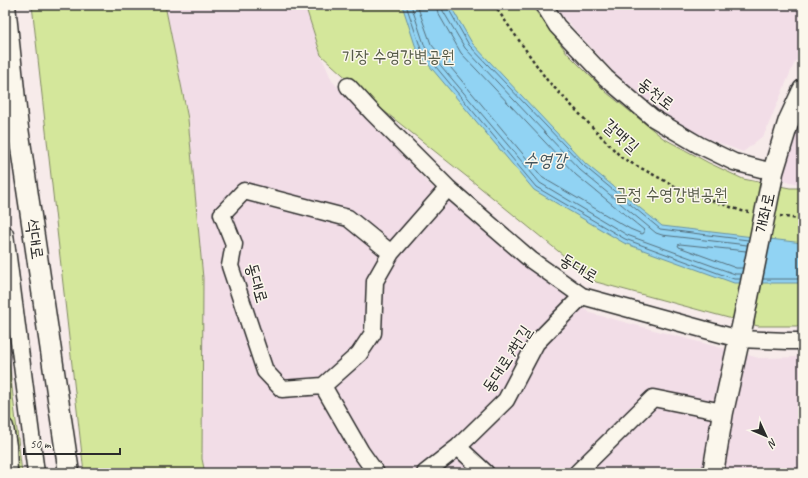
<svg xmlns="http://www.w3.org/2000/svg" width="808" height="478" viewBox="0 0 808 478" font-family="Caveat,'Poor Story',sans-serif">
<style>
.built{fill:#f2dde7}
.green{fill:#d4e79b;stroke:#808963}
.water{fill:#91d3f3;stroke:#6890a3}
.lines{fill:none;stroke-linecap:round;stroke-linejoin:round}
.shore{stroke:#546e7b;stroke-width:1}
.minor-casing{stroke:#2b2b2b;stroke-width:19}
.major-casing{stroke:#2b2b2b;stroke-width:23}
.path{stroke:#2b2b2b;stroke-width:2.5;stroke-dasharray:3 3;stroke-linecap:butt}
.minor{stroke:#fbf7ec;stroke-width:16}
.major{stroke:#fbf7ec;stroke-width:20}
.major-bridge-casing{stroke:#2b2b2b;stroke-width:23;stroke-linecap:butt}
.major-bridge{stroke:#fbf7ec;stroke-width:20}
.labels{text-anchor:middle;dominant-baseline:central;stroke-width:3;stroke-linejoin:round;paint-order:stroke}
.park-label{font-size:17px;fill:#555a47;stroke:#fbf7ec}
.street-label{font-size:17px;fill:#2b2b2b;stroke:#fbf7ec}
.water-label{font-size:18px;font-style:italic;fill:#44555d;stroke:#fbf7ec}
</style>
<rect width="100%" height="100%" fill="#f7ebea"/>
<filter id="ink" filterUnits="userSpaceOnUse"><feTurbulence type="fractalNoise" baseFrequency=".025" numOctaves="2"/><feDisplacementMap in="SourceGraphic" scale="8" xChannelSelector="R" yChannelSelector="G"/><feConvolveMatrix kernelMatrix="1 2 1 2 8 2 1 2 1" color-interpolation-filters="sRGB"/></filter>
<g filter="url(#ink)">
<!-- built -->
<path class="built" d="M165,5h140l16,50 11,26 96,102 162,130 169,45 44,-1v116h-598l-3,-14 1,-181 -15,-159z
M553,5h250v46l-9,13 -30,71 -21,17 -34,-13 -32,-16 -53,-40 -68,-74z
M803,106v78l-20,-3 -5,-18z"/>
<!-- green -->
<path class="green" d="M32,5h133l23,114 15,159 -1,181 3,14h-121z
M305,5h226l37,49 38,38 57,46 46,25 34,16 47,9h13v138h-45l-162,-44 -125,-102 -97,-77 -53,-48z
M5,328l17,145h-17z"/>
<!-- water -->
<path class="water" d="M402,5h48l22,38 114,121 76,62 141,17v40h-69l-110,-40 -90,-53 -117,-139z"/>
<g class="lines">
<!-- shore -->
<path class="shore" d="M406,5l15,44 115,138 89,52 109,40h7
M411,5l14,42 115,136 87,52 108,39h7
M417,5l14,39 112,134 87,51 12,5 2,-1v-3l-68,-55 -115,-122 -23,-40 -2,-8
M442,5l1,6 22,37 115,122 76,63 6,2 85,10
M447,5l1,3 21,37 115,121 76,63 88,11
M743,268h-7l-57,-21 -1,-2 2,-1 66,7
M763,279h40"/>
<!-- minor casing -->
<g class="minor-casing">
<path id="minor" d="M544,5l13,21 49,52 47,40 46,27 35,17 39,10
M348,86l24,26 76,76 83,72 51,36 157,43 49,2h15
M5,234l31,239
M391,253l-43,-35 -104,-27 -22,23 12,30 -4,22 35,105 17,18 41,-3 36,-32 14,-21 2,-52 16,-28 57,-65
M323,386l38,66 15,21
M5,427l3,19 1,27
M458,447l28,26
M425,473l33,-26 48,-47 30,-57 46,-47
M577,473l76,-75 70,14"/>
</g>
<!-- major casing -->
<g class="major-casing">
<path id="major" d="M5,5l13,123 51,345
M772,179l1,-7 16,-52 14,-30
M713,473l10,-61 20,-90"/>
</g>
<!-- path -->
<path class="path" d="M494,5l53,75 75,78 62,33 58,20 7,1
M780,216l23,4"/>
<!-- minor -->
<use href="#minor" class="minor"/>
<!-- major -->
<use href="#major" class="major"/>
<!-- major-bridge casing -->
<g class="major-bridge-casing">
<path id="major-bridge" d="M743,322l29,-143"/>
</g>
<!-- major-bridge -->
<use href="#major-bridge" class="major-bridge"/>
</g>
</g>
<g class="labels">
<!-- park labels -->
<g class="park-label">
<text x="398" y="56">기장 수영강변공원</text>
<text x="671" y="194">금정 수영강변공원</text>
</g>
<!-- street labels -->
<g class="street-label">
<text transform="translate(656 94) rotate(38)">동천로</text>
<text transform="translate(621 136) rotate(42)">갈맷길</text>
<text transform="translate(765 213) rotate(-78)">개좌로</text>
<text transform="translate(35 239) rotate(82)">석대로</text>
<text transform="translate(579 268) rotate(31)">동대로</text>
<text transform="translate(257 283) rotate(74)">동대로</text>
<text transform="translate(507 359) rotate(-57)">동대로7번길</text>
</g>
<!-- water labels -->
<g class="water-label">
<text x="545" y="160">수영강</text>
</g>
</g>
<!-- margin -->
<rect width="808" height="478" fill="none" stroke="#fbf7ec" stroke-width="20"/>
<rect x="10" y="10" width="788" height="458" fill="none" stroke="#2b2b2b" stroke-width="1.5" filter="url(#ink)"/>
<!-- north arrow -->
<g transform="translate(766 436) rotate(134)" stroke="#fbf7ec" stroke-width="3" paint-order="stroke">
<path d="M0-3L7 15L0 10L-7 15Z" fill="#2b2b2b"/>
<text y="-6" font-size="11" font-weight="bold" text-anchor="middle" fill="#2b2b2b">N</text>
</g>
<!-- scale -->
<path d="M24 448v6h96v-6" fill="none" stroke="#2b2b2b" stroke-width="2"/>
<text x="30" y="448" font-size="12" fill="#2b2b2b" stroke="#fbf7ec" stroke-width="3" paint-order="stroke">50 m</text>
</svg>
